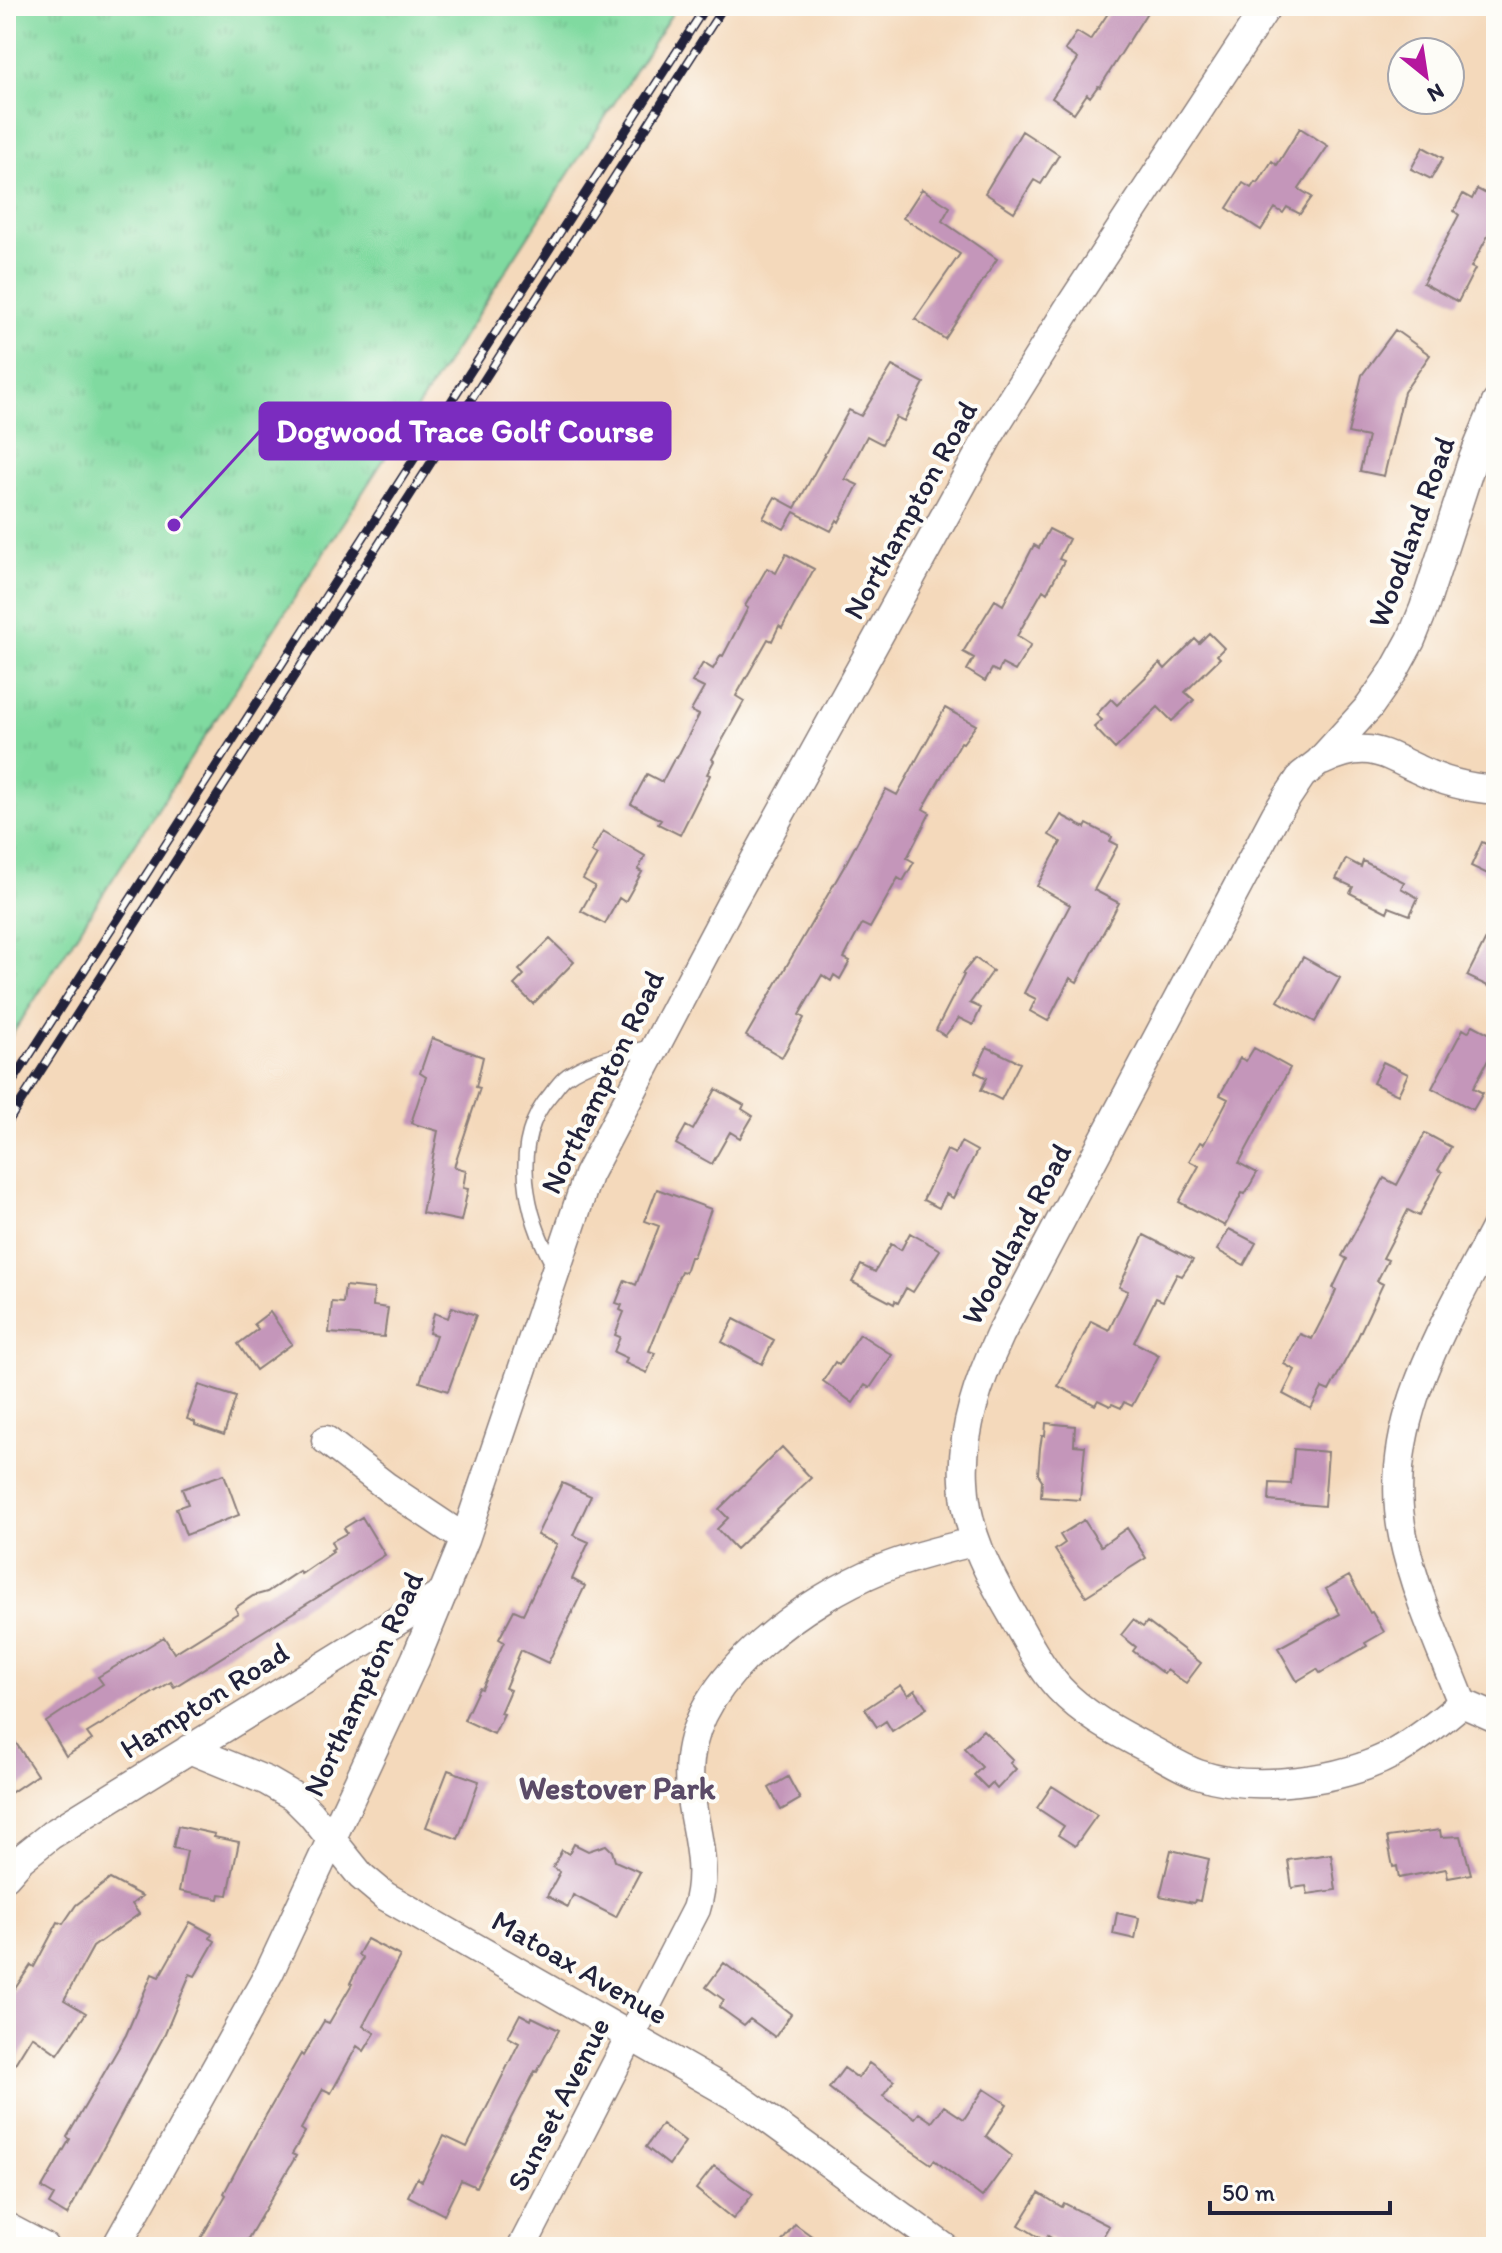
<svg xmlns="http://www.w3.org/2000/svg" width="1502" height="2253" viewBox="0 0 1502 2253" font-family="Itim,sans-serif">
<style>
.grass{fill:url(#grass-tufts);stroke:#517e6e;stroke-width:2}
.building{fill:#c496ba}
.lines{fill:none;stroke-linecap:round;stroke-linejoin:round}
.service-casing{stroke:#8b7e7b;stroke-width:17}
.minor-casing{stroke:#8b7e7b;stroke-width:31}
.service{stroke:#fff;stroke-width:14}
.minor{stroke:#fff;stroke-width:28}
.rail-casing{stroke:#22223b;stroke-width:9}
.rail{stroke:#fdfcf7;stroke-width:6;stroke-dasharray:18;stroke-linecap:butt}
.labels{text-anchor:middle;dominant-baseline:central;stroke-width:8;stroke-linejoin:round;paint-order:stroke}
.street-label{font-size:30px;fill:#22223b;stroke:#fdfcf7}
.neighbourhood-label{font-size:32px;font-weight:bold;fill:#5b4b67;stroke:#fdfcf7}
.leader{fill:none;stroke:#7b2cbf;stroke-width:3}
.callout-dot{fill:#7b2cbf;stroke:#fdfcf7;stroke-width:3}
.callout{fill:#7b2cbf;stroke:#7b2cbf;stroke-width:3}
.callout-label{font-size:32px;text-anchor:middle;font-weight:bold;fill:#fff}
</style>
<defs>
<pattern id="grass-tufts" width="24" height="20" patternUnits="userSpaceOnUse" patternTransform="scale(2)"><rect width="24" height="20" fill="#80daa0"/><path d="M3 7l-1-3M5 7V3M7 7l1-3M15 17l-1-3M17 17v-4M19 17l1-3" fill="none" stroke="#6ebb8b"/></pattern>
</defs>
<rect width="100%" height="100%" fill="#fdfcf7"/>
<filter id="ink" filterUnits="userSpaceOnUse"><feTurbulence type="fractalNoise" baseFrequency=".0125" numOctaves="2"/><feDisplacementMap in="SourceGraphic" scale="16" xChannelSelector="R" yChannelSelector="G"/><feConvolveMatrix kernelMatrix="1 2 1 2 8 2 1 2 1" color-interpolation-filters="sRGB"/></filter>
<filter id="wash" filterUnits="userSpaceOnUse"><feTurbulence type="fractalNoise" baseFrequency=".006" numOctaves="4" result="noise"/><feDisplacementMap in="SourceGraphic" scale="32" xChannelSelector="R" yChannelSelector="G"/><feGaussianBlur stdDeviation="1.8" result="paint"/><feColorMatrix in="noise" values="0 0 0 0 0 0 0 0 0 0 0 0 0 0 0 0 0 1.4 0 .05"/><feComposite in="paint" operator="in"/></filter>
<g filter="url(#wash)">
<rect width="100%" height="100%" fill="#f4d9bb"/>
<!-- grass -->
<path class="grass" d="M6,6h671l-671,1038z"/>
<g id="blocks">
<!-- building -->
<path class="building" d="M1113,6h38l-51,81 -2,-1 -8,11 -3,-3 -13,19 -22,-15 26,-39 -13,-9 12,-18 13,8z
M1300,128l28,18 -29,43 13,8 -12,17 -13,-7 -4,6 -8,-5 -14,22 -34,-22 16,-25 8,5 4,-6 3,1 14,-22 5,4z
M1022,131l37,24 -18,29 -7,-4 -20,32 -29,-19z
M1423,147l20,11 -12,21 -20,-10z
M922,189l28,18 -8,14 55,38 -52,80 -30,-20 45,-65 -57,-36z
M1477,189l19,10v36l-6,-3 -19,35 4,2 -17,33 -35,-19 36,-68 -5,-4 9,-17 9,5z
M1395,330l35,25 -26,37 -20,84 -24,-5 8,-34 -20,-4 14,-58z
M892,366l32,17 -20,38 -8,-4 -14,27 -15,-8 -22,43 13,6 -19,37 -2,-2 -6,11 -37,-19 -10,17 -21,-11 12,-21 20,11 54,-98 12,6z
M1049,529l20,10 -10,20 5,2 -17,32 -4,-3 -26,46 14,9 -16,26 -13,-7 -4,8 -6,-3 -7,12 -18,-11 7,-12 -11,-6 32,-52 8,5 31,-60 5,3z
M786,554l28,15 -32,59 -3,-2 -7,15 -4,-2 -32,57 8,5 -32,58 2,2 -7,13 3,1 -30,60 -22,-11 3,-4 -30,-16 16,-30 15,8 13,-25 2,1 22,-43 -8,-4 13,-23 -12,-6 11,-19 10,6 8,-14 2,1 25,-48 -3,-2 22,-38 9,5z
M1209,633l15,15 -7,7 3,3 -35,34 9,8 -22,21 -14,-14 -43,42 -21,-22 8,-7 -6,-5 15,-16 6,6 43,-42 5,6 30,-30 4,4z
M945,708l31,17 -13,18 -2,-1 -38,67 7,4 -23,45 7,4 -11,19 -5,-3 -28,50 -8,-4 -18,34 6,3 -10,18 -6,-4 -3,6 -9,-6 -23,40 5,3 -22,39 -36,-21 99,-171 41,-76 11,6z
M1061,815l24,13 2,-4 25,13 -2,4 8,4 -24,45 25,13 -42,79 -7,-4 -22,43 -18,-10 6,-12 -12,-6 46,-88 -33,-19 24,-44 -12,-7z
M603,831l42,25 -7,14 4,2 -17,30 -6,-4 -14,26 -24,-13 14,-25 -12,-7 14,-24 -6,-3z
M1482,842l14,7v29l-25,-12z
M1346,859l15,8 2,-6 41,21 -3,6 17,10 -8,17 -21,-8 -2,5 -37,-19 3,-6 -17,-8z
M1496,919v71l-29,-14z
M550,939l24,23 -41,42 -19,-19 10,-10 -5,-5z
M1303,957l37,21 -25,44 -37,-21z
M975,958l18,13 -23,32 11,5 -8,17 -14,-7 -14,18 -9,-6 28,-55 -2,-1z
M1473,1025l23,12v8l-23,43 10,5 -10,17 -41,-22 31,-59 5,3z
M432,1038l51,19 -7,30 4,1 -26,79 12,3 -3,18 5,1 -7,32 -39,-8 16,-82 -27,-8 15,-46 -6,-4z
M987,1047l33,16 -19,37 -20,-10 6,-12 -12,-6z
M1254,1048l36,20 -51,95 18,10 -12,21 -3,-1 -17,33 -46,-24 20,-36 -10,-5 11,-19 4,2 24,-45 -8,-4 20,-37 6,3z
M1383,1062l25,12 -10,21 -25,-12z
M716,1089l28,16 -2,4 11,7 -13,22 -10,-6 -18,32 -36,-20 10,-18 7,4z
M1425,1133l26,14 -13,23 4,2 -23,44 -11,-6 -25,48 5,2 -11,21 6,3 -26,55 -28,52 -7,-3 -11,21 -28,-15 12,-24 -11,-6 16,-30 12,5 19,-37 5,-12 -3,-2 14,-29 -5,-3 42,-78 13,7z
M961,1142l16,9 -24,47 -7,-4 -7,14 -16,-8 24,-50 8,4z
M657,1189l54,20 -18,48h-3l-5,15 -4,-1 -32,80 6,2 -8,20 -22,-10 2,-5 -13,-6 6,-15 -5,-2 9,-23 -4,-2 2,-5 -6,-2 9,-23 11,5 23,-59 -14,-5z
M1229,1229l27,14 -12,22 -27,-15z
M910,1233l30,17 -27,42 -7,-4 -8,15 -3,-2 -1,3 -42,-22 9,-17 14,7 16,-28 10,6z
M1144,1235l49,25 -11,16 -5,-2 -14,27 -7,-3 -22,44 25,13 -27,51 -8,-4 -3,6 -9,-4 -2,2 -12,-6 -3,5 -37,-19 33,-65 18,9 19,-39 -9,-4z
M345,1286l29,3 -1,17 15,2 -4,29 -55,-4 3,-31 11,1z
M452,1307l24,8 -28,76 -28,-9 16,-47 -7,-2 5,-20 14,5z
M270,1312l22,32 -36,26 -18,-26 20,-15 -4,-5z
M734,1319l40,21 -12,24 -40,-22z
M860,1334l32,21 -22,33 -5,-3 -12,18 -30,-22 12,-19 4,3z
M199,1385l37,12 -12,38 -29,-10v-3l-8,-3z
M1046,1423l29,3 -1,19 11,1 -5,54 -39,-3 1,-17 -4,-6 2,-26 2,-12h3z
M782,1447l29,31 -75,71 -19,-20 11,-11 -9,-9z
M1294,1449l34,3 -4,54 -55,-5 1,-18 21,1z
M224,1474l15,41 -53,20 -10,-27 12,-4 -6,-15z
M562,1483l29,13 -18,39 16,7 -17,37 13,7 -37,77 -27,-13 -16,38 5,2 -10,23 4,1 -10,20 -30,-14 15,-32 3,1 22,-47 -5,-3 15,-29 9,4 34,-70 -20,-9z
M362,1517l23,38 -211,132 -3,-5 -84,51 5,7 -26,16 -20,-34 57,-38 -5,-7 66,-40 10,16 64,-40 -3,-5 18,-12 14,-4 32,-21 2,3 32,-22 -2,-2 3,-2 -3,-6 16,-9 -3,-5z
M1084,1520l17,26 26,-18 19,30 -60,38 -31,-46 10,-7 -5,-8z
M1349,1576l21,37 2,-1 12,20 -19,11 2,3 -47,27 -3,-4 -20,12 -19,-33 62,-34 -14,-25z
M1133,1620l10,7 4,-5 54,41 -15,20 -19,-13 -3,4 -31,-23 3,-4 -15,-12z
M901,1685l7,10 7,-5 12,18 -35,23 -6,-10 -9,6 -12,-18z
M6,1728l31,47 -31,21z
M983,1730l30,30 -3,3 6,6 -19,20 -5,-6 -5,5 -13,-13 8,-8 -18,-19z
M448,1770l31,11 -21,58 -32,-12z
M788,1777l12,22 -19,11 -12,-22z
M1052,1786l45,29 -22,31 -17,-11 6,-9 -27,-18z
M178,1826l37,8 -1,3 25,5 -11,53 -8,-1 -1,5 -40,-8 8,-40 -14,-3z
M1440,1830l1,7 20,-1 10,38 -23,4 -2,-9 -47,9 -2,-12 -4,1 -6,-30z
M574,1844l14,7 18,-6 6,6 3,10 25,11 -24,45 -43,-22 -5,12 -21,-11 13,-24 -7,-5 9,-17 7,4z
M1171,1850l38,9 -9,42 -5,-1 -1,3 -34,-7z
M1331,1854l5,36 -28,4 -2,-8 -14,2 -4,-28z
M110,1879l32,17 -10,8 7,10 -46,33 -29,53 22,13 -28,41 -26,-18 -26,42v-76l25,-37 3,2 24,-45 5,2 13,-19z
M1117,1913l22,5 -4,21 -22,-5z
M190,1922l22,12 -2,4 5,3 -20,35 -5,-2 -25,60 -98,181 -18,-11 5,-9 -12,-7 28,-49 -3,-2 59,-102 26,-61 7,3z
M367,1939l33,17 -37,70 12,7 -11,18 -7,-5 -26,47 -8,-4 -22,40 4,3 -13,22 4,2 -53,91h-47l30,-52 -2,-2 33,-62 44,-77 2,2 21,-35 5,2 23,-39 -2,-1 13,-25 -5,-3z
M724,1963l67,51 -16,23 -25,-18 -6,6 -25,-18 5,-7 -18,-13z
M520,2014l11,6 1,-3 27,13 -22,42 -2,-1 -59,116 -15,-7 -17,35 -36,-19 9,-18 5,3 22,-45 23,11 52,-104 -11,-6z
M869,2063l25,18 -11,15 32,22 4,-5 13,9 12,-16 20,13 20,-30 23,15 -21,32 26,20 -30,41 -48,-37 -3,4 -32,-22 -70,-54 15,-20 14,10z
M662,2124l23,18 -16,23 -23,-18z
M714,2166l39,28 -20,25 -37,-30z
M1039,2193l23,14 2,-4 45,23 -12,21h-32l-17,-11 -3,5 -26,-16z
M795,2224l32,23h-49z"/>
</g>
</g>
<g filter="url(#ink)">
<use href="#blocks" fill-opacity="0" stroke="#8b7e7b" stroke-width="2"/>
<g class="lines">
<!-- service casing -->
<g class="service-casing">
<path id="service" d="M555,1268c-29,-51 -47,-125 -4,-174 5,-6 10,-14 16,-18 25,-18 60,-22 88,-30"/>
</g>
<!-- minor casing -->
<g class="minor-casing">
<path id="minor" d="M1496,403l-25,61 -47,144 -13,32 -17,31 -25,36 -50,55 -17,13 -26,39 -276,521c-21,45 -39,95 -36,146 2,52 24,92 49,135 13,24 28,52 46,72 25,27 58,44 90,61 16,8 32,19 49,25 55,19 145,7 196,-21 25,-14 46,-31 68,-50l34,15
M1322,761c42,-20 57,-11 95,8 24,12 52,19 79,21
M326,1440l61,47 78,52
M1462,1703c-21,-54 -47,-109 -59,-167 -24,-113 44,-214 93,-310
M189,1749l78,32 26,15 18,18 50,62 24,20 357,204 202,147
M6,1876l15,-17 30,-24 393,-243
M6,2227l38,20
M116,2247l153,-274 147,-315 49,-119 123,-364 142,-270 260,-471 78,-125 199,-303
M522,2247l174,-338c17,-55 -12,-97 -6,-150 8,-85 118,-160 191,-190 30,-12 62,-20 93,-27"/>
</g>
<!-- service -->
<use href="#service" class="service"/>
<!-- minor -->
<use href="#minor" class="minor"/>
<!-- rail casing -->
<g class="rail-casing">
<path id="rail" d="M6,1092l700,-1086
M6,1125l718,-1119"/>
</g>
<!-- rail -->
<use href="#rail" class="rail"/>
</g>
</g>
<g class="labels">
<!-- street labels -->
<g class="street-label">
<text transform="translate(910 510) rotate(-61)">Northampton Road</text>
<text transform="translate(1411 532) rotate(-70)">Woodland Road</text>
<text transform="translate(602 1082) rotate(-64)">Northampton Road</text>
<text transform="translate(1016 1234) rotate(-62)">Woodland Road</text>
<text transform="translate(363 1684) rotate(-65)">Northampton Road</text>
<text transform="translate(204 1700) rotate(-32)">Hampton Road</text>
<text transform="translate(580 1967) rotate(30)">Matoax Avenue</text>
<text transform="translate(558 2104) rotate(-63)">Sunset Avenue</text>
</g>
<!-- neighbourhood labels -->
<g class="neighbourhood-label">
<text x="617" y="1788">Westover Park</text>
</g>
</g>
<!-- callouts -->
<path class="leader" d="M174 525L260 431"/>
<circle class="callout-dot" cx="174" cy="525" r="8"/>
<rect class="callout" x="260" y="403" width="410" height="56" rx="8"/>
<g class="callout-label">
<text x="465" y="442">Dogwood Trace Golf Course</text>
</g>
<!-- margin -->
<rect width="1502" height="2253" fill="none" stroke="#fdfcf7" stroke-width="32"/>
<!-- north arrow -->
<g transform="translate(1426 76) rotate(150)"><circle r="38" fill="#fdfcf7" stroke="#a5a5ac" stroke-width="2"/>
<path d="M0-6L14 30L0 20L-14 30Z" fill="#b5179e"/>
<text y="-12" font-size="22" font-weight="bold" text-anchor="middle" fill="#22223b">N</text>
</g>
<!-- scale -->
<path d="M1210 2201v12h180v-12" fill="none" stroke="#22223b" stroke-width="4"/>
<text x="1222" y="2201" font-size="24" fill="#22223b" stroke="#fdfcf7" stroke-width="6" paint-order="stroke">50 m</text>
</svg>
